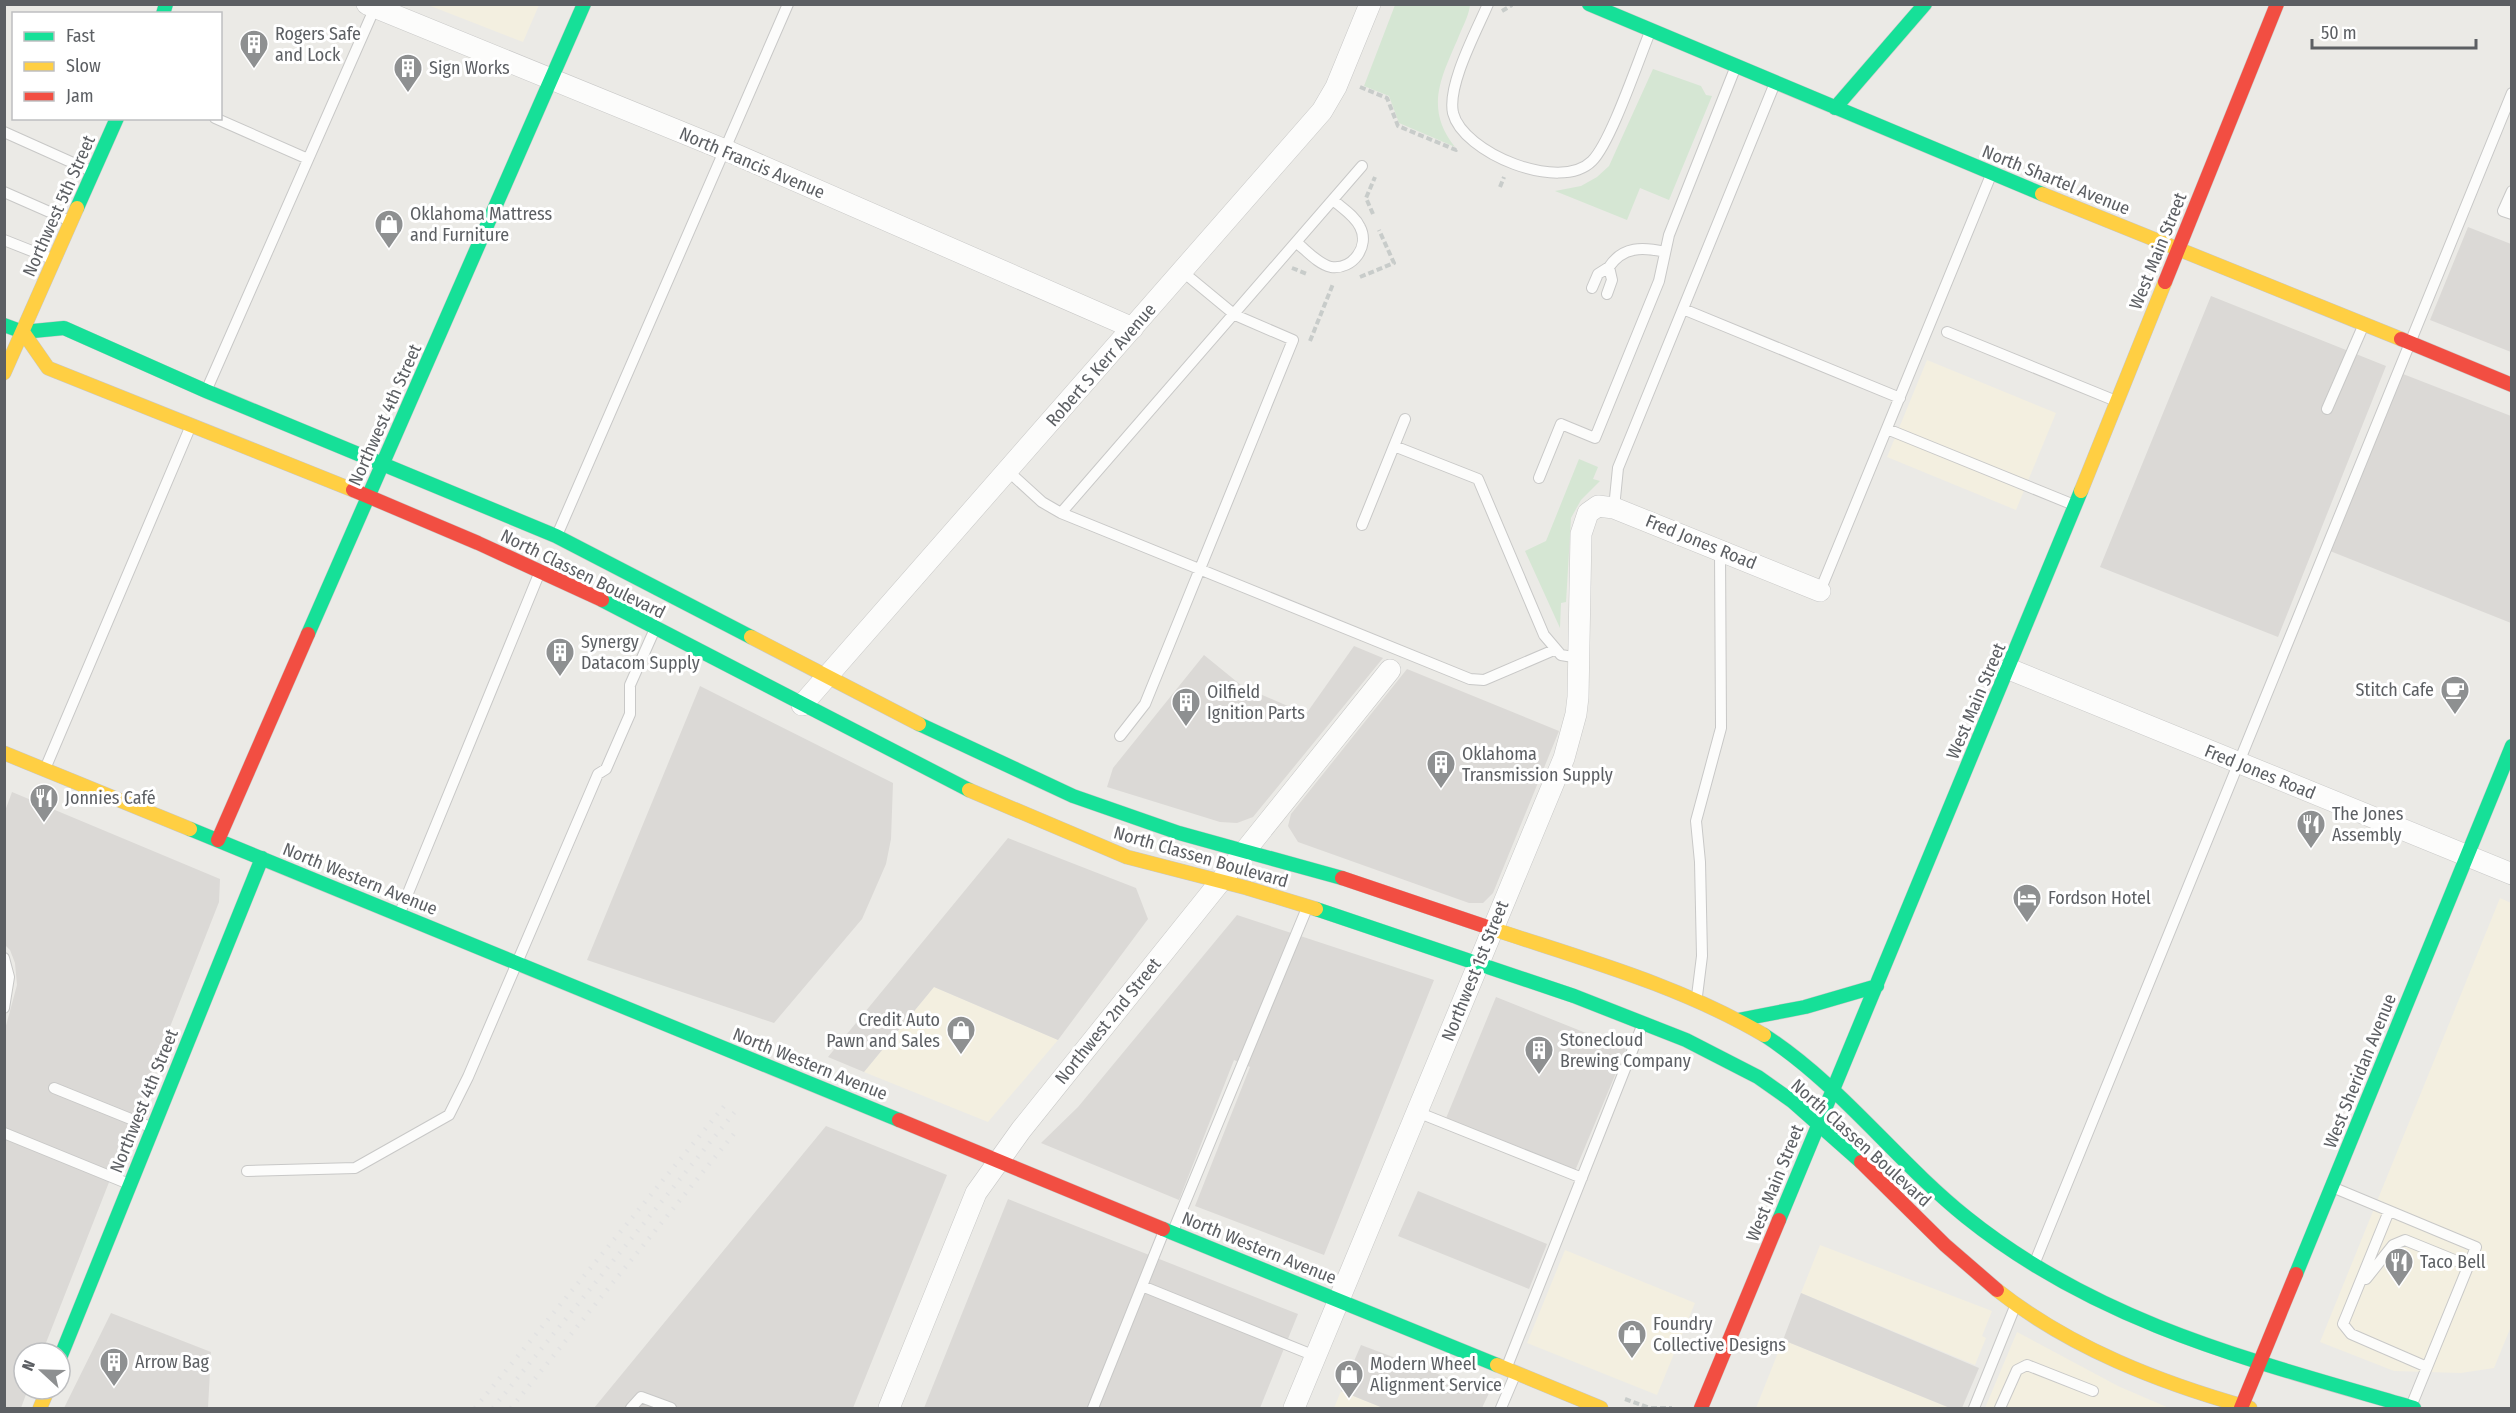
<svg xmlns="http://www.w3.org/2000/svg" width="2516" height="1413" viewBox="0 0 2516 1413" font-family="'Fira Sans Condensed',sans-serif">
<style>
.commercial{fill:#f3efe0}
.industrial{fill:#dbd9d6}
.green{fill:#d5e6d3}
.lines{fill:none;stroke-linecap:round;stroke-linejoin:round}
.lane-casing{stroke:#c8c8c7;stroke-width:12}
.street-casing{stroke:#c8c8c7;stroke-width:22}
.fast-casing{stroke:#c8c8c7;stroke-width:15}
.slow-casing{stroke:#c8c8c7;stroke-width:15}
.jam-casing{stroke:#c8c8c7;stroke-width:15}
.path{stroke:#c8ccca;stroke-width:4;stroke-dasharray:6 3;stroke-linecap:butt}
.lane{stroke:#fcfcfb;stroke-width:10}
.street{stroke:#fcfcfb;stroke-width:21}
.fast{stroke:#16e098;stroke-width:14}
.slow{stroke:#ffcf43;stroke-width:14}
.jam{stroke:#f24e42;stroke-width:14}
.rail{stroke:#e2e2e2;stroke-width:4.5;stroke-dasharray:1.5 8;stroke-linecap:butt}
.labels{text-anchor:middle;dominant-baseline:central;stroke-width:6;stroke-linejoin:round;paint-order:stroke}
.poi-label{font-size:18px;fill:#5c5f63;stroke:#fff;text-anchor:start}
.street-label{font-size:18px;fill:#5c5f63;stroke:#fff}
</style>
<rect width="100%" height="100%" fill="#ebeae6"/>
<!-- commercial -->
<path class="commercial" d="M428,5h111l-16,37z
M1927,360l129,53 -40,97 -129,-53z
M2500,898l11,5 1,421 -18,44 -33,5 -67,-2 -74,-29z
M934,987l124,53 -70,82 -124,-50z
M1820,1245l172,66 -10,25 4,2 -11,27 -174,-72z
M1565,1250l130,53 -38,92 -130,-52z
M2017,1332l101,54 51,22h-184z
M1783,1340l167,68h-194z
M1341,1391l42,17h-49z"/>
<!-- industrial -->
<path class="industrial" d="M2468,227l43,17v108l-81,-32z
M2211,296l175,70 -108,271 -178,-70z
M2403,374l108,42v207l-181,-72z
M1354,646l29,12 -130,159 -16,6 -17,-1 -113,-35 6,-19 91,-113 38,31 64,28z
M1407,669l152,62 -66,162 -10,10h-14l-171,-61 -10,-16 3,-12z
M700,686l193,97 -2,56 -5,25 -24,55 -88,104 -187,-63z
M12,792l208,87 -1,23 -177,451h-18v36h4l-7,19h-17v-375l13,-48 -2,-22 -5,-13 -6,-6 1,-133z
M1008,838l128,50 12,31 -90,121 -124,-53 -70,85 -36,-15z
M1237,915l197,65 -110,275 -129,-49 55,-139 -16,-7 -55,140 -138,-57 37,-36z
M1496,997l130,52 -54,129 -130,-50z
M826,1126l121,49 -94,233h-259z
M1418,1191l129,53 -18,45 -131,-53z
M1008,1199l290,115 -38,94h-336z
M1801,1293l178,75 -17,40h-12l-167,-68z
M111,1313l100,39 -3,56h-144z
M1361,1345l128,48 -7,15h-99l-42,-17z"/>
<!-- green -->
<path class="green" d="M1395,5h75c-1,9 -5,17 -9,26 -17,42 -39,75 -6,116l-56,-24 -10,-27 -25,-10z
M1653,69l48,17 5,9 6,1 -43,104 -29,-12 -13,32 -72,-29 26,-5 16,-9 12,-11z
M1579,459l19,8 -5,12 7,2 -19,19 -10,18 -5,84 -5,1 -1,25 -35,-77 21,-10z"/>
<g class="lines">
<!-- lane casing -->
<g class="lane-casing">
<path id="lane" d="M1488,4c-11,26 -41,81 -35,109 10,40 107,80 139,48 19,-19 46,-100 58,-129
M215,118l93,41
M4,132l87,39
M2512,191l-9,20 9,3
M4,192l66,29
M4,240l48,19
M1297,243c10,8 21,21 34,24 22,3 39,-21 29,-40 -5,-11 -18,-19 -27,-27
M1592,288l6,-14 11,-7
M1607,294l5,-14 -3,-13c14,-21 34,-20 56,-15
M1683,309l217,89
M1947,332l169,69
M207,389l169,-384
M2327,409l37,-85
M1405,419l-11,27 84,33 66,156 17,20 18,3
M1887,429l187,76
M1008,471l34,31 19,11 409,166 14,1 70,-30
M1539,478l22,-54 34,14 64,-157 10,-46 67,-169
M1614,508l4,-40 157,-385
M1061,513l301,-347
M1362,525l32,-79
M558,533l230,-529
M1820,591l171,-416
M1120,736l25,-32 148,-364 -58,-25 -52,-43
M45,769l144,-339
M399,915l140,-341
M4,958l5,19 -5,31
M1697,996l5,-40 -2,-94 -4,-41 25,-93 -1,-177
M54,1088l99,40
M1417,1112l165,66
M4,1133l125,51
M247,1171l108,-3 94,-53 19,-38 130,-303 8,-5 24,-55v-29l24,-54
M2332,1187l144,60 -64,157
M2389,1211l-46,113 8,10 76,33
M1174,1229l133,-321
M2035,1262l477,-1169
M2366,1279l27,-34 12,-5 64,26
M1142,1286l173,70
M1506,1369l136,-343
M631,1408l10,-11 30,11
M1093,1408l71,-177
M1501,1408l14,-33
M1974,1408l40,-99
M2000,1408l17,-38 10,-5 66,26"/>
</g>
<!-- street casing -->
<g class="street-casing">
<path id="street" d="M367,4l363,148 403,176
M2009,669l503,205
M802,705l520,-594 14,-24 34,-83
M889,1408l87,-215 45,-63 369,-460
M1294,1408l270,-650 12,-44 2,-17 3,-163 7,-21 10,-7 16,2 206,83"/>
</g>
<!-- fast casing -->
<g class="fast-casing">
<path id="fast" d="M1589,4l453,190
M163,14l3,-10
M1835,108l90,-104
M77,208l40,-90
M4,325l19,7 41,-4 142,63 350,145 195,101
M602,600l367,190
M308,634l276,-630
M919,724l154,72 106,37 163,45
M190,829l709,291
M1316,909l258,87 112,44 72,37 34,24 69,61
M1738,1020l67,-13 72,-21
M1764,1035c77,50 131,125 202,182 133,107 288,144 448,191
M1779,1220l302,-729
M1163,1229l334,136
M2296,1274l216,-528
M60,1358l202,-500"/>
</g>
<!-- slow casing -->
<g class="slow-casing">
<path id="slow" d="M2042,194l359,145
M23,332l25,36 305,122
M4,373l73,-165
M2081,491l84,-209
M751,637l168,87
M4,753l186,76
M969,790l158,67 120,31 69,21
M1490,928c93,31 189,57 274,107
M1997,1290c73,58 164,93 253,118
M1497,1365l104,43
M40,1408l8,-19"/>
</g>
<!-- jam casing -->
<g class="jam-casing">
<path id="jam" d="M2165,282l112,-278
M2401,339l111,46
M353,490l125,53 124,57
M218,840l90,-206
M1342,878l148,50
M899,1120l264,109
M1861,1162l84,83 52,45
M1701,1408l78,-188
M2241,1408l55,-134"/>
</g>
<!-- path -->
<path class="path" d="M1502,11l10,-6
M1360,87l27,11 11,28 58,24 3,-2
M1500,187l4,-10
M1373,214l-7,-16 9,-21
M1292,268l15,6
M1360,277l34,-14 -15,-33
M1310,341l23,-57
M1625,1399l25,9
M1651,1408h21"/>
<!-- lane -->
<use href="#lane" class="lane"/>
<!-- street -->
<use href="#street" class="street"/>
<!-- fast -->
<use href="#fast" class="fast"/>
<!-- slow -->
<use href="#slow" class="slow"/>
<!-- jam -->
<use href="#jam" class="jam"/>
<!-- rail -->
<path class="rail" d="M425,1408v-1
M475,1408l250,-303
M493,1408l245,-300
M511,1408l226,-278"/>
</g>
<!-- icons -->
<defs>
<g id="building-pin" transform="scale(1.5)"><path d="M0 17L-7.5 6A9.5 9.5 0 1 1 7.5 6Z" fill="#8e9091" stroke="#fff"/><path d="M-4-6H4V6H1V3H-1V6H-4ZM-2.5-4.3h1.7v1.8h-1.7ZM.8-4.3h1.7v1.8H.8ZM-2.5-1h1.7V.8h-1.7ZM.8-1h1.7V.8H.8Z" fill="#fff"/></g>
<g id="shop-pin" transform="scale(1.5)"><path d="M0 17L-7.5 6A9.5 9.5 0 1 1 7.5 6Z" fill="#8e9091" stroke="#fff"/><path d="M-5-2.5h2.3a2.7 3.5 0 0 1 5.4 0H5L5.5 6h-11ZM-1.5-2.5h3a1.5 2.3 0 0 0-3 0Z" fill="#fff"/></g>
<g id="cafe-pin" transform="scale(1.5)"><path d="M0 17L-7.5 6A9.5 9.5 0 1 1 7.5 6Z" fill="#8e9091" stroke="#fff"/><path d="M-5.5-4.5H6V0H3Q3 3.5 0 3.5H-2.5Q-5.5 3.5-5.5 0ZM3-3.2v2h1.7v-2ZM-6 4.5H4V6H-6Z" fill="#fff"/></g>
<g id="restaurant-pin" transform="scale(1.5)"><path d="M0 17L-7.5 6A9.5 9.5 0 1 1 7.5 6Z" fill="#8e9091" stroke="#fff"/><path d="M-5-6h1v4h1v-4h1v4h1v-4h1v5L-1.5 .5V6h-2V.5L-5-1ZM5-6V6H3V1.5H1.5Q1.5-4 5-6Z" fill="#fff"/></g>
<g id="hotel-pin" transform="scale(1.5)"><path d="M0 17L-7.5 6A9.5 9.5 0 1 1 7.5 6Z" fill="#8e9091" stroke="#fff"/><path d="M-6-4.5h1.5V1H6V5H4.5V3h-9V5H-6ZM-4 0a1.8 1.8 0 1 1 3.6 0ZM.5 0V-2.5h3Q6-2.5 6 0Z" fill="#fff"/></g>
</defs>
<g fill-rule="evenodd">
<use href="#building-pin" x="254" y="44"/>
<use href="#building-pin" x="408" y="68"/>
<use href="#shop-pin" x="389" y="224"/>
<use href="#building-pin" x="560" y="652"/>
<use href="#cafe-pin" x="2455" y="690"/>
<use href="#building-pin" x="1186" y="702"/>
<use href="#building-pin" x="1441" y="764"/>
<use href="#restaurant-pin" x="44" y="798"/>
<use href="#restaurant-pin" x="2311" y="824"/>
<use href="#hotel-pin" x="2027" y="898"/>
<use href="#shop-pin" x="961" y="1030"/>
<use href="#building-pin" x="1539" y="1050"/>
<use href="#restaurant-pin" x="2399" y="1262"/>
<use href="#shop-pin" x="1632" y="1334"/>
<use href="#building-pin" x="114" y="1362"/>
<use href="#shop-pin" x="1349" y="1374"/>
</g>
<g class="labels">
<!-- poi labels -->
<g class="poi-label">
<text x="275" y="34">Rogers Safe<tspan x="275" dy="21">and Lock</tspan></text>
<text x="429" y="68">Sign Works</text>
<text x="410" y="214">Oklahoma Mattress<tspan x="410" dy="21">and Furniture</tspan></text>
<text x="581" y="642">Synergy<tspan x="581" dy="21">Datacom Supply</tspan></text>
<text x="2434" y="690" text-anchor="end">Stitch Cafe</text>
<text x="1207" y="692">Oilfield<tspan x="1207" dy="21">Ignition Parts</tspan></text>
<text x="1462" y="754">Oklahoma<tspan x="1462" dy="21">Transmission Supply</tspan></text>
<text x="65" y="798">Jonnies Café</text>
<text x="2332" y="814">The Jones<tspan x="2332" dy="21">Assembly</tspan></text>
<text x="2048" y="898">Fordson Hotel</text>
<text x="940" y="1020" text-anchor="end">Credit Auto<tspan x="940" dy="21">Pawn and Sales</tspan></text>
<text x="1560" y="1040">Stonecloud<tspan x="1560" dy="21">Brewing Company</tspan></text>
<text x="2420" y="1262">Taco Bell</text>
<text x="1653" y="1324">Foundry<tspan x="1653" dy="21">Collective Designs</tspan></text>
<text x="135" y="1362">Arrow Bag</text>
<text x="1370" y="1364">Modern Wheel<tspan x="1370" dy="21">Alignment Service</tspan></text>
</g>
<!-- street labels -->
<g class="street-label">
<text transform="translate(752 163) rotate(23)">North Francis Avenue</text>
<text transform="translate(2056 180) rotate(22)">North Shartel Avenue</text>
<text transform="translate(59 206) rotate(-66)">Northwest 5th Street</text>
<text transform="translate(2158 251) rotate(-68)">West Main Street</text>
<text transform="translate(1101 365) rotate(-49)">Robert S Kerr Avenue</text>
<text transform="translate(385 415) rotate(-66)">Northwest 4th Street</text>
<text transform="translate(1701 542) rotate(22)">Fred Jones Road</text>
<text transform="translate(583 574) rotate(26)">North Classen Boulevard</text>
<text transform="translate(1976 701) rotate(-67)">West Main Street</text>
<text transform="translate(2260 772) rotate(22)">Fred Jones Road</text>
<text transform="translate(1201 857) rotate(16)">North Classen Boulevard</text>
<text transform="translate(360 879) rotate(22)">North Western Avenue</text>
<text transform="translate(1475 971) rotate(-68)">Northwest 1st Street</text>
<text transform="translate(1108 1021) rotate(-51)">Northwest 2nd Street</text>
<text transform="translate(810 1064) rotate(22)">North Western Avenue</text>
<text transform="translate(2360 1071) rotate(-68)">West Sheridan Avenue</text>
<text transform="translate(144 1101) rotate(-68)">Northwest 4th Street</text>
<text transform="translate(1861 1143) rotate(42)">North Classen Boulevard</text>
<text transform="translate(1775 1183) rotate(-68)">West Main Street</text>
<text transform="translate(1259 1248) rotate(22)">North Western Avenue</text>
</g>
</g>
<!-- border -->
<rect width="2516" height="1413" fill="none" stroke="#5c5f63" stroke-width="12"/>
<!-- legend -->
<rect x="12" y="12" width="210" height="108" fill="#ffffff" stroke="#bebfc1" stroke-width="1.5"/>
<rect x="24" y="32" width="30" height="9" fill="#16e098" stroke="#bebfc1" stroke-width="1.5"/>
<text x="66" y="42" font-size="18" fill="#5c5f63">Fast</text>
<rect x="24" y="62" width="30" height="9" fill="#ffcf43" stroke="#bebfc1" stroke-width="1.5"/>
<text x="66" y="72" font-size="18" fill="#5c5f63">Slow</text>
<rect x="24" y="92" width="30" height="9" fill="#f24e42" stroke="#bebfc1" stroke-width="1.5"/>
<text x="66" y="102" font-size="18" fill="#5c5f63">Jam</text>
<!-- north arrow -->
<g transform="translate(42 1371) rotate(292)"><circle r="28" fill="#ffffff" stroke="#bebfc1" stroke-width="1.5"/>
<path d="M0-4.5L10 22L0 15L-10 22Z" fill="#8e9091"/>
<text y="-9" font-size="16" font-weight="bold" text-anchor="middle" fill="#5c5f63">N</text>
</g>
<!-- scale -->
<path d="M2312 39v9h164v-9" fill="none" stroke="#5c5f63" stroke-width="3"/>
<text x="2321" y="39" font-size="18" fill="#5c5f63" stroke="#ffffff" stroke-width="4.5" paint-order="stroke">50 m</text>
</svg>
